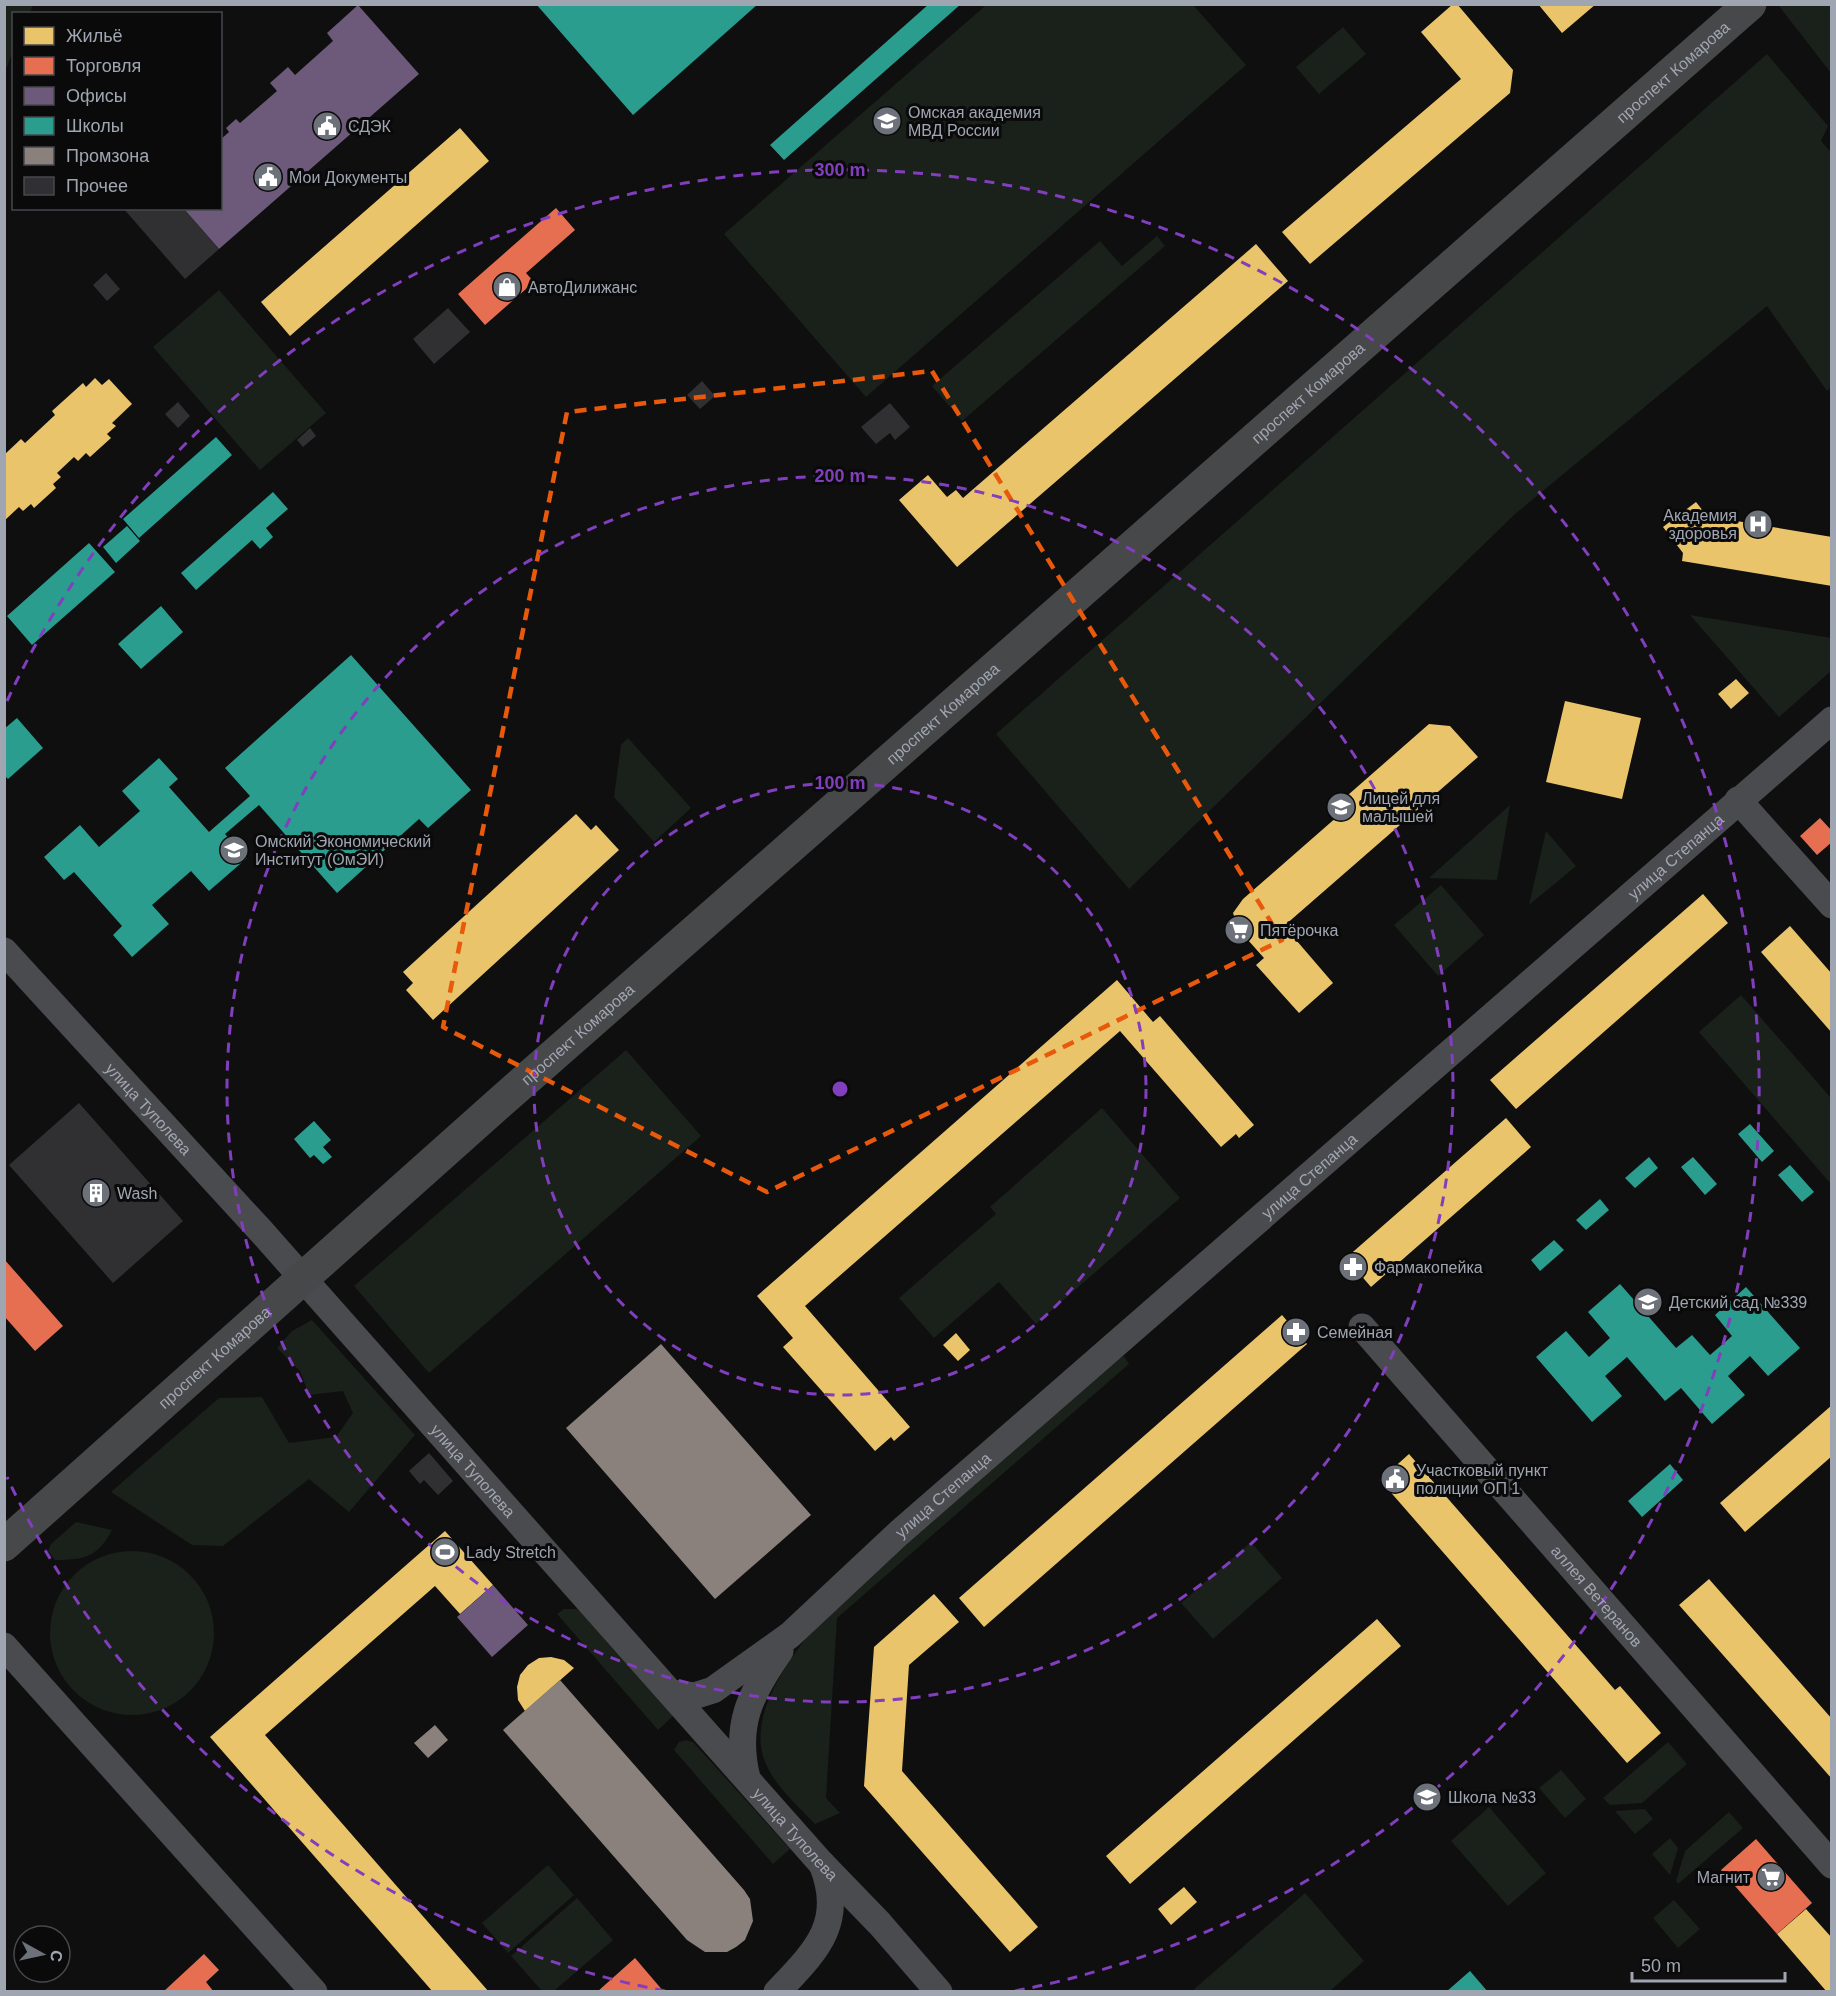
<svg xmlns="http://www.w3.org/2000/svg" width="1836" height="1996" viewBox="0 0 1836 1996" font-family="Helvetica,sans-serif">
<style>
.green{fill:#1a201a}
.homes{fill:#e9c46a}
.shops{fill:#e76f51}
.offices{fill:#6d597a}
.schools{fill:#2a9d8f}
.industry{fill:#8a817c}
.building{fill:#303032}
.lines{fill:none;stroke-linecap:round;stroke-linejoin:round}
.minor{stroke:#4a4b4f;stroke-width:27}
.major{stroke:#46484a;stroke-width:33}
.marked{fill:none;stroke:#e8590c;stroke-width:4.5;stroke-dasharray:12 8;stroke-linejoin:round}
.ring{fill:none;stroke:#813ebd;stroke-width:3;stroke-dasharray:10 8}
.labels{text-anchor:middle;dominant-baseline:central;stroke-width:6;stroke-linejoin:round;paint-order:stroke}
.street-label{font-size:16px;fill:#a0a6b1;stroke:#0a0a0b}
.poi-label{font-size:16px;fill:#a0a6b1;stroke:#0a0a0b;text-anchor:start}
.centre{fill:#813ebd;stroke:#0a0a0b;stroke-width:3}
.ring-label{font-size:18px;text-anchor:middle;font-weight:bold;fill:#813ebd;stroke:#0a0a0b;stroke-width:6;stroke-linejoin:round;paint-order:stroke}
</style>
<rect width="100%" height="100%" fill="#0f0f10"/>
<!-- green -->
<path class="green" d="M5,4l28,1 -3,8 -16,1 -1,37 -8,21z
M986,5h207l53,60 -380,332 -142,-163z
M1781,5h50v68l-52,-67z
M1343,27l23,27 -47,40 -23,-27z
M1767,54l61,72 -7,15 11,12 -1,234 -4,4 -60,-85 -252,208 -386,375 -133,-155z
M1157,236l8,10 -203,175 -30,-35 168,-145 22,25z
M219,290l107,123 -66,57 -107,-123z
M1690,615l141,23v33l-52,46z
M628,738l63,70 -37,34 -40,-45 7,-52z
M1510,805l-13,75 -68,-2z
M1546,831l30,35 -47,39z
M1441,885l43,50 -46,41 -44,-51z
M1741,995l90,103v86l-132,-152z
M626,1050l75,86 -272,237 -75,-87z
M1102,1108l78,90 -144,126 -37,-42 -65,56 -35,-40 97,-84 -6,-7z
M312,1320l103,115 -66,77 -40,-33 -86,67 -31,-1 -81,-53 108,-94 43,-1 27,46 47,-6 17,-24 -10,-22 -34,4 -9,-24 -23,-23 15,-17z
M1124,1356l5,8 -292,254 -11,180 14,15 -25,11c-18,-19 -42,-39 -51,-65 -18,-50 36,-115 66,-150l274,-241z
M76,1522l36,8c-14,27 -28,30 -57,30l-7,-9 3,-7z
M1251,1542l31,36 -69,61 -32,-36z
M50 1633a82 82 0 1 1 164 0a82 82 0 1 1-164 0Z
M564,1609h13l10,8 86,99 -15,14 -101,-116z
M686,1740l7,2 97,107 -17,15 -99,-114 5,-8z
M1668,1742l19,22 -45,39 -32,2 -7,-7z
M1561,1770l25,29 -21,19 -26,-30z
M1489,1807l57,66 -38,33 -57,-65z
M1645,1809l8,10 -18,15 -20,-23z
M1729,1812l14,16 -65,56 -2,-3 9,-30z
M1670,1838l8,10 -8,27 -18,-21z
M548,1865l26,30 -66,58 -26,-30z
M1305,1893l59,68 -34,30h-138z
M577,1898l36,42 -59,51h-12l-31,-35z
M1674,1900l26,29 -22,19 -25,-30z"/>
<!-- homes -->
<path class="homes" d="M1453,4h4l56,66 -3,23 -200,171 -28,-32 179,-153 -40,-47z
M1538,4h58l-34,29z
M460,128l29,33 -199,175 -29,-34z
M1256,244l32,37 -331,286 -58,-67 29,-25 19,22 9,-7 7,8z
M95,378l7,7 7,-6 23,25 -20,19 4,3 -9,8 4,4 -21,19 -4,-4 -8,8 -4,-4 -17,16 4,4 -8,7 3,4 -22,20 -3,-4 -8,7 -4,-4 -15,14v-66l17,-16 4,4 30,-28 -3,-4 31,-28 3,4z
M1696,502l11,14 125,21v49l-150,-25 1,-8 -20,-26z
M1736,679l13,14 -18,16 -13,-15z
M1565,701l76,17 -19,81 -76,-17z
M1429,724l21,2 28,31 -194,169 49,57 -34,30 -43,-48 8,-7 -25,-28 -6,-17 10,-14 95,-83 -6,-7z
M576,814l15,16 5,-5 23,25 -186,170 -27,-30 7,-7 -10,-11z
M1703,894l25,29 -212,186 -26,-29z
M1790,926l42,48v59l-71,-81z
M1117,980l36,42 7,-6 94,109 -15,13 -3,-4 -15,13 -101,-116 -315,275 105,121 -16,14 -3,-4 -16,14 -92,-104 10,-9 -36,-42z
M1506,1118l25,29 -160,140 -25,-29z
M1282,1315l25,29 -323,283 -25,-29z
M956,1333l14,17 -12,11 -15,-16z
M1832,1405v51l-87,76 -25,-29z
M1409,1454l206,236 5,-4 41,47 -34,30 -247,-283z
M445,1531l48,54 -33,29 -25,-28 -170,149 224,257h-56l-223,-255z
M1709,1579l123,140v60l-153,-174z
M934,1594l25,28 -50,43 -7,106 136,156 -28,25 -146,-166 10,-139z
M1377,1619l24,27 -271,238 -24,-28z
M551,1657l13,3 10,8 -49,43 -7,-11 -1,-13 3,-12 8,-10 11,-7z
M1184,1887l13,15 -26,23 -13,-16z
M1806,1909l26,29v54h-5l-50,-58z"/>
<!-- shops -->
<path class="shops" d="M556,208l19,22 -49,43 8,9 -49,43 -27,-31z
M1820,818l12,13v11l-15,13 -17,-19z
M4,1259l59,67 -28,25 -31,-35z
M1756,1839l56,64 -35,31 -56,-64z
M204,1954l15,16 -13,12 8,10h-51z
M635,1958l29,34h-67z"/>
<!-- offices -->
<path class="offices" d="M358,5l61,69 -200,175 -36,-41h37v-68l9,-8 -3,-4 10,-9 4,4 37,-32 -7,-8 18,-16 7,8 38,-34 -6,-8z
M493,1585l35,40 -36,32 -35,-40z"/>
<!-- schools -->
<path class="schools" d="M536,4h222l-125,111z
M929,4h32l-177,156 -14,-15z
M216,437l16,18 -93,83 -16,-19z
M273,492l15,17 -22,19 7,9 -13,12 -8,-9 -56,50 -15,-17z
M127,526l13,15 -24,22 -13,-16z
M89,543l26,29 -83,73 -25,-29z
M161,606l22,26 -42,37 -23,-25z
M351,655l120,135 -43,38 -9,-9 -82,74 -78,-88 -34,29 22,24 -38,33 -18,-20 -39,34 17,19 -37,33 -19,-22 9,-9 -48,-54 -10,8 -20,-23 36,-32 19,22 41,-36 -18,-20 37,-33 19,21 -9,8 40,45 41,-36 -25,-28z
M17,718l26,30 -35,31 -4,-4v-46z
M314,1121l17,19 -8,7 9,10 -9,7 -9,-9 -4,3 -16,-19z
M1750,1124l24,27 -12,11 -24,-28z
M1649,1157l9,11 -23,20 -10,-10z
M1693,1157l24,27 -12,11 -24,-28z
M1790,1165l24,27 -12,10 -24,-27z
M1600,1199l9,11 -23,20 -10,-10z
M1554,1240l10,10 -24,21 -9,-11z
M1620,1284l56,64 16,-13 18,20 22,-19 -17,-21 31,-28 54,61 -32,28 -18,-20 -22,20 17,19 -33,29 -31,-36 -16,13 -38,-44 -22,19 17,20 -30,26 -56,-65 30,-26 23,26 21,-19 -22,-26z
M1670,1464l13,16 -41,37 -14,-16z
M1470,1971l18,21h-42z"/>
<!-- industry -->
<path class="industry" d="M661,1344l150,171 -96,84 -149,-171z
M560,1680l184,210 6,9 3,22 -8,19 -9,7 -9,5h-22l-18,-12 -184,-210z
M435,1725l13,15 -20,18 -14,-15z"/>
<!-- building -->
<path class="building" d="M123,208h60l36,41 -34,30z
M106,273l14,16 -13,12 -14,-16z
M448,308l22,24 -36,32 -21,-25z
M702,381l13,15 -15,13 -13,-14z
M178,402l12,14 -12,12 -13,-14z
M890,403l20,24 -15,13 -5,-7 -14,11 -15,-17z
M310,428l6,8 -13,11 -6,-7z
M79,1103l104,118 -70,62 -104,-118z
M429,1453l24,28 -15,14 -14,-15 -4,4 -11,-13z"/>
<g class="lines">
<!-- minor -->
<g class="minor">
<path d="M1738,800l94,105"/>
<path id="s1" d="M4,951l256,279 561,633 59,61 59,68"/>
<path id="s2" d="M1362,1327l470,538"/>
<path d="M4,1646l310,346"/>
<path id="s3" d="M671,1693l23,3 19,-6 77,-55 109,-102 933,-813"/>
<path d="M747,1778c-13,-53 3,-84 33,-127"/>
<path d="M777,1992c39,-41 69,-69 45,-128"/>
</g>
<!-- major -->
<path class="major" id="s4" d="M4,1545l493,-440 1253,-1101"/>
</g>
<!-- marked area -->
<path class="marked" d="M932,371l350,569 -515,252 -324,-165 124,-615z"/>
<!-- distance rings -->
<g class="ring">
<circle cx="840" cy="1089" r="306"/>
<circle cx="840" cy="1089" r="613"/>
<path d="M665 1991A919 919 0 0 1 7 1477M7 701A919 919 0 1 1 1015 1991"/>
</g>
<!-- icons -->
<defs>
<g id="university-disc" transform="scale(1.5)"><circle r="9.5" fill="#6d7179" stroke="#0a0a0b"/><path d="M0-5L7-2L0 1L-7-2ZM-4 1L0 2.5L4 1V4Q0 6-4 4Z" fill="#fff"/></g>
<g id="civic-disc" transform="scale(1.5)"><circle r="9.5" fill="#6d7179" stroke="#0a0a0b"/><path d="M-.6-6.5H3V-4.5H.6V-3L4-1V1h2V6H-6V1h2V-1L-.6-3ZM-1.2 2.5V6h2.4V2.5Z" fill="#fff"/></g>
<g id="shop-disc" transform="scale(1.5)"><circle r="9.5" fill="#6d7179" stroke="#0a0a0b"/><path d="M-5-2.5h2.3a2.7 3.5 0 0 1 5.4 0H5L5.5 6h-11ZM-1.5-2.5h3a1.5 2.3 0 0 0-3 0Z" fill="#fff"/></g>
<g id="hospital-disc" transform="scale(1.5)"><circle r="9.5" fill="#6d7179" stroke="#0a0a0b"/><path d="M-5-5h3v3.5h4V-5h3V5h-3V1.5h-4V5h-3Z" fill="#fff"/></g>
<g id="school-disc" transform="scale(1.5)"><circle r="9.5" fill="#6d7179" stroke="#0a0a0b"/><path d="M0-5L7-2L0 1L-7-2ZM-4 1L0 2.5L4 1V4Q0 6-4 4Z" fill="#fff"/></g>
<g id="supermarket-disc" transform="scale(1.5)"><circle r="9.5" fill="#6d7179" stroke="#0a0a0b"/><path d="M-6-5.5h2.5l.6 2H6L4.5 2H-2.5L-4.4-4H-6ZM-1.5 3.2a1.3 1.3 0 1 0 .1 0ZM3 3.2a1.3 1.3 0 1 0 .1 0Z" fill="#fff"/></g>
<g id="building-disc" transform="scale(1.5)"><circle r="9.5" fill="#6d7179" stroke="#0a0a0b"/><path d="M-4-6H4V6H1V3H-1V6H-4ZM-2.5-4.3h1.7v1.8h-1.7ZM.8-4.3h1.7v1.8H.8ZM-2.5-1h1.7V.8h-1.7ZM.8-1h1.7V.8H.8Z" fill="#fff"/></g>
<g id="pharmacy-disc" transform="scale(1.5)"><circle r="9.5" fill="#6d7179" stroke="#0a0a0b"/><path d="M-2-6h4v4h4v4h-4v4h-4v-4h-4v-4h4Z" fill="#fff"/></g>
<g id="stadium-disc" transform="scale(1.5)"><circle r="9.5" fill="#6d7179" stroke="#0a0a0b"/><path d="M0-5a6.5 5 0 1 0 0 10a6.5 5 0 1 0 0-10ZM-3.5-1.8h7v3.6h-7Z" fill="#fff"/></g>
</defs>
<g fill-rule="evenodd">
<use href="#university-disc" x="887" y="121"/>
<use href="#civic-disc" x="327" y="126"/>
<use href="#civic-disc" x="268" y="177"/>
<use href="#shop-disc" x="507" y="287"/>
<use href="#hospital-disc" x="1758" y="524"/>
<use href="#school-disc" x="1341" y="807"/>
<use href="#university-disc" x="234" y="850"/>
<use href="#supermarket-disc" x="1239" y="930"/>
<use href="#building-disc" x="96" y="1193"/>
<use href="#pharmacy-disc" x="1353" y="1267"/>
<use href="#school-disc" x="1648" y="1302"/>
<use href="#pharmacy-disc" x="1296" y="1332"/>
<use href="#civic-disc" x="1395" y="1479"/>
<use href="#stadium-disc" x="445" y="1552"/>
<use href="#school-disc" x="1427" y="1797"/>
<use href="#supermarket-disc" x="1771" y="1877"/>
</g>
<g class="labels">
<!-- street labels -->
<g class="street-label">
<text stroke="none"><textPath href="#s4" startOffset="2226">проспект Комарова</textPath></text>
<text stroke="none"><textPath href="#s4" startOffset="1740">проспект Комарова</textPath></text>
<text stroke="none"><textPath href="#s4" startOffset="1254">проспект Комарова</textPath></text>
<text stroke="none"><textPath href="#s3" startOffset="1317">улица Степанца</textPath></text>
<text stroke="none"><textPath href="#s4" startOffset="768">проспект Комарова</textPath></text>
<text stroke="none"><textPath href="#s1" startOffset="214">улица Туполева</textPath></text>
<text stroke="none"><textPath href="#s3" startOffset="831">улица Степанца</textPath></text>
<text stroke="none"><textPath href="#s4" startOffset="282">проспект Комарова</textPath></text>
<text stroke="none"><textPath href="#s1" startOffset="700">улица Туполева</textPath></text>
<text stroke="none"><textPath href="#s3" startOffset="345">улица Степанца</textPath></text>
<text stroke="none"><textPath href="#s2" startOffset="357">аллея Ветеранов</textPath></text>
<text stroke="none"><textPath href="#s1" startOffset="1186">улица Туполева</textPath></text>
</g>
<!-- poi labels -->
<g class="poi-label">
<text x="908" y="112">Омская академия<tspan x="908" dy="18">МВД России</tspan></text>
<text x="348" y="126">СДЭК</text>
<text x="289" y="177">Мои Документы</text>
<text x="528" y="287">АвтоДилижанс</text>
<text x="1737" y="515" text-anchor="end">Академия<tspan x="1737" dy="18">здоровья</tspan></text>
<text x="1362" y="798">Лицей для<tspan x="1362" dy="18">малышей</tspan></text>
<text x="255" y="841">Омский Экономический<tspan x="255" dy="18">Институт (ОмЭИ)</tspan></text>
<text x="1260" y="930">Пятёрочка</text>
<text x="117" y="1193">Wash</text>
<text x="1374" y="1267">Фармакопейка</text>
<text x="1669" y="1302">Детский сад №339</text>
<text x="1317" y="1332">Семейная</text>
<text x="1416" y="1470">Участковый пункт<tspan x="1416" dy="18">полиции ОП 1</tspan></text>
<text x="466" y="1552">Lady Stretch</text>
<text x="1448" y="1797">Школа №33</text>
<text x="1750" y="1877" text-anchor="end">Магнит</text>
</g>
</g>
<circle cx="840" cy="1089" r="9" class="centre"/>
<g class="ring-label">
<text x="840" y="176">300 m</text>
<text x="840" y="482">200 m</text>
<text x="840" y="789">100 m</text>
</g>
<!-- border -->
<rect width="1836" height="1996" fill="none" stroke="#a0a6b1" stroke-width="12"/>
<!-- legend -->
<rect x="12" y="12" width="210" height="198" fill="#0a0a0b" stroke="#46484d" stroke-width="1.5"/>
<rect x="24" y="27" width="30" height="18" fill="#e9c46a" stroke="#46484d" stroke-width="1.5"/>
<text x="66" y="42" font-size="18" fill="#a0a6b1">Жильё</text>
<rect x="24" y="57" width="30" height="18" fill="#e76f51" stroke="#46484d" stroke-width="1.5"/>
<text x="66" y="72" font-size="18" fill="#a0a6b1">Торговля</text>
<rect x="24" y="87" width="30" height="18" fill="#6d597a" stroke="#46484d" stroke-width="1.5"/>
<text x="66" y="102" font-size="18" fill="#a0a6b1">Офисы</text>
<rect x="24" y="117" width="30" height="18" fill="#2a9d8f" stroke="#46484d" stroke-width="1.5"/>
<text x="66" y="132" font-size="18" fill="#a0a6b1">Школы</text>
<rect x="24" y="147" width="30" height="18" fill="#8a817c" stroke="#46484d" stroke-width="1.5"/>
<text x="66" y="162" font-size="18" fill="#a0a6b1">Промзона</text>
<rect x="24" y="177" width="30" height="18" fill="#303032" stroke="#46484d" stroke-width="1.5"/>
<text x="66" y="192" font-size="18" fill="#a0a6b1">Прочее</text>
<!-- north arrow -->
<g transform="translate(42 1954) rotate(98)"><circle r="28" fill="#0a0a0b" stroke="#46484d" stroke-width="1.5"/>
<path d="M0-4.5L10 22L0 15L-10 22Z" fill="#6d7179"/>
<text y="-9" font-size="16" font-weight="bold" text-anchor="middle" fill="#a0a6b1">С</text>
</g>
<!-- scale -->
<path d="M1632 1972v9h153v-9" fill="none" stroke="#a0a6b1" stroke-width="3"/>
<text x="1641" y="1972" font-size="18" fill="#a0a6b1" stroke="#0a0a0b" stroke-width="4.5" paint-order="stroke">50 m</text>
</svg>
